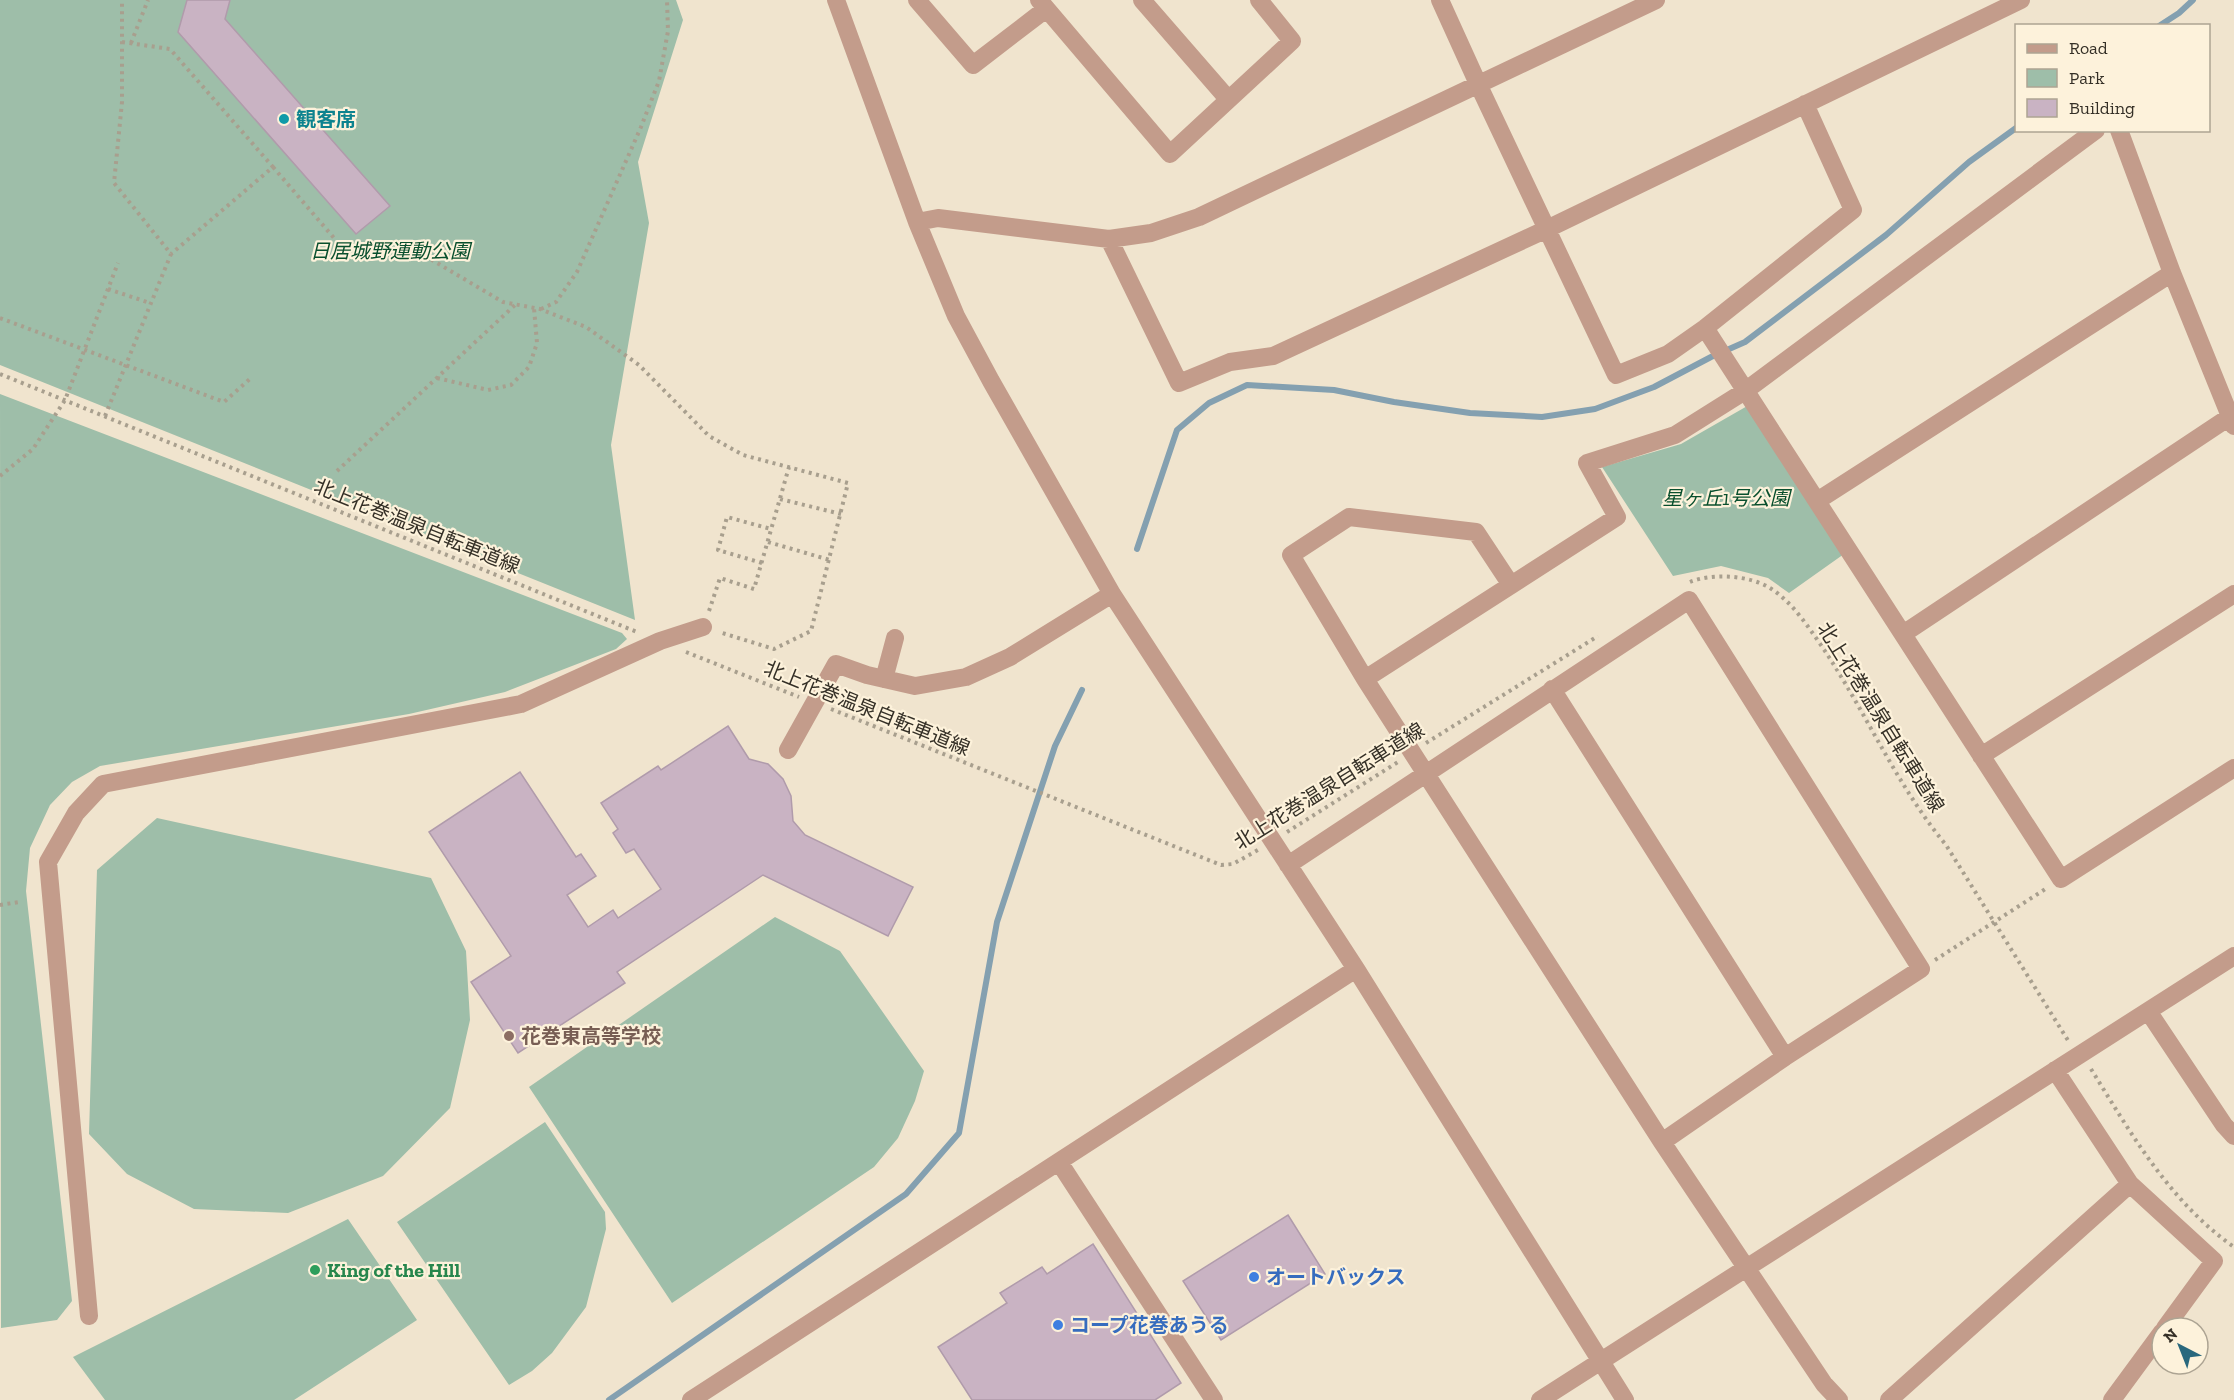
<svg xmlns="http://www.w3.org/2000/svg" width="2234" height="1400" viewBox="0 0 2234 1400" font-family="'Zilla Slab','Noto Sans JP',serif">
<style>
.green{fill:#9ebea9}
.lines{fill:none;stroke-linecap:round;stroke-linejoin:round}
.stream{stroke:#84a0b0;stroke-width:6}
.building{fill:#c9b3c3;stroke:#b09bab;stroke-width:1.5}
.path{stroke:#a89f8e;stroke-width:4;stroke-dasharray:3 4.5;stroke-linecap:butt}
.minor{stroke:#c39c8b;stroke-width:18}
.culture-dot{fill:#0f9aa8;stroke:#fdf2db;stroke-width:2}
.education-dot{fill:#8d6e63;stroke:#fdf2db;stroke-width:2}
.leisure-dot{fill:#2e9e5b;stroke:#fdf2db;stroke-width:2}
.shop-dot{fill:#3f7fe0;stroke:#fdf2db;stroke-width:2}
.labels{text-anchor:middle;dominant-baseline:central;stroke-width:4.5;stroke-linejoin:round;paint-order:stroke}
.culture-label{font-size:20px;font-weight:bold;fill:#0d838f;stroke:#fdf2db;text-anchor:start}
.park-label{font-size:20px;font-style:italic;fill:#084f2d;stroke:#fdf2db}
.street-label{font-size:20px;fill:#353027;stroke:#fdf2db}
.education-label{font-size:20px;font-weight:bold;fill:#785e54;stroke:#fdf2db;text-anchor:start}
.leisure-label{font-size:20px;font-weight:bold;fill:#27864d;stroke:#fdf2db;text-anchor:start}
.shop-label{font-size:20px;font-weight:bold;fill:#366cbe;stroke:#fdf2db;text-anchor:start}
</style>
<rect width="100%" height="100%" fill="#f0e4ce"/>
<!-- green -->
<path class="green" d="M0,0h676l7,20 -45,142 11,61 -38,222 24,175 -635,-255z
M0,394l622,239 5,6 -11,10 -111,43 -96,22 -309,52 -28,16 -22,23 -20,43 -4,43 46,410 -15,19 -56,8z
M1749,405l95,149 -55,39 -21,-15 -47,-12 -48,10 -71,-109 79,-23z
M157,818l274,60 35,73 4,69 -20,88 -67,68 -95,37 -94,-4 -67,-35 -38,-40 8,-264z
M775,917l65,34 84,120 -9,30 -17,37 -24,29 -202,136 -143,-216z
M545,1122l60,90 1,17 -20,78 -34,46 -20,18 -23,14 -112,-163z
M348,1219l69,101 -123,80h-189l-32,-43z"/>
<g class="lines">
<!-- stream -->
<path class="stream" d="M2159,26l20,-13 14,-13
M1137,549l40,-119 32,-27 38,-18 87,5 60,12 76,11 72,4 53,-8 59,-22 57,-30 34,-15 141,-107 83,-73 47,-34
M609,1400l297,-206 53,-61 38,-211 58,-176 27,-56"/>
</g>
<!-- building -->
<path class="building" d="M187,0h43l-5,19 165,187 -34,28 -178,-202z
M728,726l21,33 19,5 15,15 8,17 2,25 12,14 108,52 -25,49 -125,-61 -146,97 8,11 -107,70 -47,-71 40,-26 -82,-124 91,-60 56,85 5,-3 15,22 -29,19 21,32 25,-17 5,8 43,-29 -27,-40 -8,4 -13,-20 5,-4 -17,-26 57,-37 3,4z
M1288,1215l37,59 -104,66 -38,-59z
M1093,1244l88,139 -26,17h-183l-34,-53 69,-44 -7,-10 42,-26 5,7z"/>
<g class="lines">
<!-- path -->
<path class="path" d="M122,42l48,7 103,118 -102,87
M131,43l17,-43
M273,167l67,78 92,15 71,42 37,7 46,18 53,38 70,71 34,19 105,28 -37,148 -37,18 -55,-17
M108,289l42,14
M541,309l15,-7 21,-30 64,-145 18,-46 9,-50 -1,-31
M0,318l224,84 27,-24
M0,374l637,258
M437,378l51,12 23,-5 18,-18 8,-24 -3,-35
M105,416l66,-162 -57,-71 8,-81v-102
M337,471l178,-166
M0,476l33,-27 32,-49 53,-137
M780,499l61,15
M768,542l62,18
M762,563l-44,-13 9,-33 44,12
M1690,582c22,-9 59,-7 80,6 24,15 41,43 57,66 41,63 71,133 119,191l123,197
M709,611l11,-33 34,11 35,-122
M686,652l113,45
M831,709l390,156 12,-1 25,-14
M1426,743l172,-107
M1287,832l111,-70
M0,905l19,-3
M1935,960l112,-72
M2091,1069c41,66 79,133 143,178"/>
<!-- minor -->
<path class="minor" d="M836,0l81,222 39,94 35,65 121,213 244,375 269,431
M917,0l56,65 73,-56
M1039,0l131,154 122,-113 -33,-41
M1142,0l86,99
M1440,0l39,86 137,289 52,-21 37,-26 148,-118 -48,-106
M2119,130l53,143 62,153
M917,222l21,-4 171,21 42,-6 48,-16 457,-217
M1109,239l70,144 51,-21 43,-6 274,-127 474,-229
M1705,328l356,551 173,-111
M1817,501l355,-228
M1903,634l331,-220
M884,679l11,-41
M1365,679l-74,-124 58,-38 127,15 35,53
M1552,689l233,368
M788,750l48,-86 31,11 48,11 51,-9 44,-20 102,-63
M1981,756l253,-162
M1288,865l401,-265 232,369 -136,88 -123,85
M2148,1011l76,114 10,11
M2055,1070l75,114
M1059,1162l155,238
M89,1316l-41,-454 28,-49 27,-29 418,-80 139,-63 43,-14
M691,1400l665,-431
M1540,1400l694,-444
M1839,1400l-15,-16 -162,-242 -297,-463 252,-162 -30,-54 88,-28 70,-44 351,-261
M1889,1400l241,-216 84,77 -49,67
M2112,1400l50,-68"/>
</g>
<!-- markers -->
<circle class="culture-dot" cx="284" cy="119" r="6"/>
<circle class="education-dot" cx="509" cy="1036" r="6"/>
<circle class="leisure-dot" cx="315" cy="1270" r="6"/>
<g class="shop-dot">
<circle cx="1254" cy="1277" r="6"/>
<circle cx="1058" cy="1325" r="6"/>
</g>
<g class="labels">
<!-- culture labels -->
<g class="culture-label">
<text x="296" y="119">観客席</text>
</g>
<!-- park labels -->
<g class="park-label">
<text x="390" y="251">日居城野運動公園</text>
<text x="1726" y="498">星ヶ丘1号公園</text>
</g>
<!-- street labels -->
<g class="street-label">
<text transform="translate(417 526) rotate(22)">北上花巻温泉自転車道線</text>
<text transform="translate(867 708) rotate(22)">北上花巻温泉自転車道線</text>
<text transform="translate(1881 717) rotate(58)">北上花巻温泉自転車道線</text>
<text transform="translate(1329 786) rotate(-32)">北上花巻温泉自転車道線</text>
</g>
<!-- education labels -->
<g class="education-label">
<text x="521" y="1036">花巻東高等学校</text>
</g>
<!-- leisure labels -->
<g class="leisure-label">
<text x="327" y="1270">King of the Hill</text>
</g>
<!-- shop labels -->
<g class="shop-label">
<text x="1266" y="1277">オートバックス</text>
<text x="1070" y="1325">コープ花巻あうる</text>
</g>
</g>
<!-- legend -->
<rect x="2015" y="24" width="195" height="108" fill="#fdf2db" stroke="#ada493" stroke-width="1.5"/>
<rect x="2027" y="44" width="30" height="9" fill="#c39c8b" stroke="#ada493" stroke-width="1.5"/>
<text x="2069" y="54" font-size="18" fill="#353027">Road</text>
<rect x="2027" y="69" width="30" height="18" fill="#9ebea9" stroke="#ada493" stroke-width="1.5"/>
<text x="2069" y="84" font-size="18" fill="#353027">Park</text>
<rect x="2027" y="99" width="30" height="18" fill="#c9b3c3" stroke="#ada493" stroke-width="1.5"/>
<text x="2069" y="114" font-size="18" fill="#353027">Building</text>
<!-- north arrow -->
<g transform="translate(2180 1346) rotate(318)"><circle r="28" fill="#fdf2db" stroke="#ada493" stroke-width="1.5"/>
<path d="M0-4.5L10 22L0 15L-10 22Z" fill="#29687d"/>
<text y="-9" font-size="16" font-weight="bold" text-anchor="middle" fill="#353027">N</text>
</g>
</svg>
